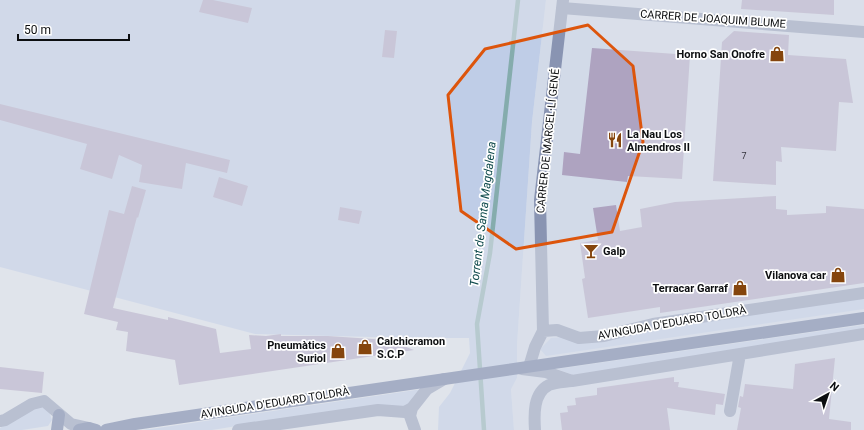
<svg xmlns="http://www.w3.org/2000/svg" width="864" height="430" viewBox="0 0 864 430" font-family="Roboto,sans-serif">
<style>
.built{fill:#d2dae8}
.green{fill:#bfcde7}
.lines{fill:none;stroke-linecap:round;stroke-linejoin:round}
.stream{stroke:#85acad;stroke-width:4.5}
.building{fill:#aea3c0}
.street{stroke:#8994b2;stroke-width:12}
.secondary{stroke:#5e6e98;stroke-width:12}
.marked{fill:none;stroke:#dd550c;stroke-width:3;stroke-linejoin:round}
.labels{text-anchor:middle;dominant-baseline:central;stroke-width:3.5;stroke-linejoin:round;paint-order:stroke}
.number-label{font-size:9px;fill:#34333c}
.street-label{font-size:11px;fill:#0c0e10;stroke:#fff}
.poi-label{font-size:11px;font-weight:bold;fill:#0c0e10;stroke:#fff;text-anchor:end}
.water-label{font-size:12px;font-style:italic;fill:#124c4e;stroke:#fff}
</style>
<rect width="100%" height="100%" fill="#e0e4eb"/>
<!-- built -->
<path class="built" d="M546,0h318v430h-350l-3,-42 6,-10v-33l15,-223z"/>
<!-- green -->
<path class="green" d="M0,0h546l-14,122 -15,223v33l-6,11 3,41h-76l1,-23 11,-14 20,-40 -1,-15h-58l-156,-4 -255,-67z
M864,298v11l-318,47 -6,-7 11,-11 103,-9z
M864,325v4l-291,46 -16,-6z
M422,389l-8,11 -11,7 -71,4 -120,19h-68z
M42,407l7,4 3,9 -4,6 -26,4h-22v-2l34,-20z"/>
<g class="lines">
<!-- stream -->
<path class="stream" d="M484,430l-7,-106 13,-71 28,-253"/>
</g>
<!-- building -->
<path class="building" d="M203,0h10l39,8 -4,15 -49,-11z
M742,0h92v15l-93,-6z
M385,30l12,1 -3,27 -12,-1z
M734,31l55,4 -1,20 58,4 7,44 -14,-1 -3,49 -55,-4 1,15 -6,-1v24l-63,-4 9,-139z
M592,48l98,7 -8,124 -54,-3 -1,6 -65,-7 2,-23 16,2z
M0,104l230,56 -3,13 -41,-10 -4,26 -43,-7 3,-17 -23,-10 -7,24 -32,-10 7,-25 -87,-24z
M219,177l29,9 -6,20 -29,-9z
M132,186l14,4 -8,28 -1,-1 -24,91 55,12v-3l48,12 4,24 31,-4 -2,-14 17,1 15,-2v2h47l60,4 26,10 -235,35 -4,-25 -49,-9 2,-19 -12,-2 2,-8 -34,-8 25,-104 15,4z
M776,196v13l11,1v5l39,-2v-7l38,3v74l-204,30v-6l-72,11 -6,-39 3,-1 -5,-35 18,-3 -5,-32 23,-3 4,26 22,-4 -2,-18 35,-7z
M340,207l22,4 -3,13 -21,-4z
M835,358l-6,61 22,3v8h-114l4,-22 -3,-1 2,-11 3,1 2,-13 48,5 2,-25z
M0,367l44,5 -2,21 -42,-4z
M674,377v5h5l-1,5 47,7 -2,11 -7,-1 -1,11 -48,-7 3,22h-108l-2,-17 8,-1 -1,-6 9,-1 -1,-7 22,-3v-7z"/>
<g class="lines">
<!-- street -->
<path class="street" d="M562,8l302,24
M543,331l14,-1 22,8 25,-2 49,-12 211,-31
M529,367l6,-20 8,-16 -3,-131 23,-200
M522,369l24,3 26,9 292,-47
M412,408l-2,8 5,14
M730,411l10,-57
M0,421l5,-1 27,-16 12,-3 27,23 18,4
M238,430l140,-20 27,2 7,-4 15,-19 17,-10
M535,430c-1,-15 -2,-37 14,-45 6,-3 15,-3 22,-4"/>
<!-- secondary -->
<path class="secondary" d="M57,430l2,-15
M79,430l10,-2 7,2
M106,430l29,-6 729,-106"/>
</g>
<!-- marked area -->
<path d="M0 0H864V430H0ZM588,25l45,41 10,76 -31,90 -96,17 -55,-38 -13,-116 37,-46z" fill="#e0e4eb" fill-opacity=".55" fill-rule="evenodd"/>
<path class="marked" d="M588,25l45,41 10,76 -31,90 -96,17 -55,-38 -13,-116 37,-46z"/>
<!-- icons -->
<defs>
<g id="shop-bare" transform="scale(1.2)"><path d="M-5-2.5h2.3a2.7 3.5 0 0 1 5.4 0H5L5.5 6h-11ZM-1.5-2.5h3a1.5 2.3 0 0 0-3 0Z" fill="#85450d" stroke="#fff" stroke-width="2.5" paint-order="stroke"/></g>
<g id="restaurant-bare" transform="scale(1.2)"><path d="M-5-6h1v4h1v-4h1v4h1v-4h1v5L-1.5 .5V6h-2V.5L-5-1ZM5-6V6H3V1.5H1.5Q1.5-4 5-6Z" fill="#85450d" stroke="#fff" stroke-width="2.5" paint-order="stroke"/></g>
<g id="bar-bare" transform="scale(1.2)"><path d="M-6-5H6L.8 .8V4.5H3.5V6h-7V4.5H-.8V.8Z" fill="#85450d" stroke="#fff" stroke-width="2.5" paint-order="stroke"/></g>
</defs>
<g fill-rule="evenodd">
<use href="#shop-bare" x="777" y="54"/>
<use href="#restaurant-bare" x="615" y="140"/>
<use href="#bar-bare" x="591" y="251"/>
<use href="#shop-bare" x="838" y="275"/>
<use href="#shop-bare" x="740" y="288"/>
<use href="#shop-bare" x="365" y="347"/>
<use href="#shop-bare" x="338" y="351"/>
</g>
<g class="labels">
<!-- number labels -->
<g class="number-label">
<text x="744" y="156">7</text>
</g>
<!-- street labels -->
<g class="street-label">
<text transform="translate(713 19) rotate(4)">CARRER DE JOAQUIM BLUME</text>
<text transform="translate(548 141) rotate(-84)">CARRER DE MARCEL·LÍ GENÉ</text>
<text transform="translate(672 323) rotate(-10)">AVINGUDA D'EDUARD TOLDRÀ</text>
<text transform="translate(275 403) rotate(-9)">AVINGUDA D'EDUARD TOLDRÀ</text>
</g>
<!-- poi labels -->
<g class="poi-label">
<text x="765" y="54">Horno San Onofre</text>
<text x="627" y="134" text-anchor="start">La Nau Los<tspan x="627" dy="13">Almendros II</tspan></text>
<text x="603" y="251" text-anchor="start">Galp</text>
<text x="826" y="275">Vilanova car</text>
<text x="728" y="288">Terracar Garraf</text>
<text x="377" y="341" text-anchor="start">Calchicramon<tspan x="377" dy="13">S.C.P</tspan></text>
<text x="326" y="345">Pneumàtics<tspan x="326" dy="13">Suriol</tspan></text>
</g>
<!-- water labels -->
<g class="water-label">
<text transform="translate(483 214) rotate(-83)">Torrent de Santa Magdalena</text>
</g>
</g>
<!-- north arrow -->
<g transform="translate(828 394) rotate(40)" stroke="#ffffff" stroke-width="3" paint-order="stroke">
<path d="M0-3L7 15L0 10L-7 15Z" fill="#0c0e10"/>
<text y="-6" font-size="11" font-weight="bold" text-anchor="middle" fill="#0c0e10">N</text>
</g>
<!-- scale -->
<path d="M18 34v6h111v-6" fill="none" stroke="#0c0e10" stroke-width="2"/>
<text x="24" y="34" font-size="12" fill="#0c0e10" stroke="#ffffff" stroke-width="3" paint-order="stroke">50 m</text>
</svg>
